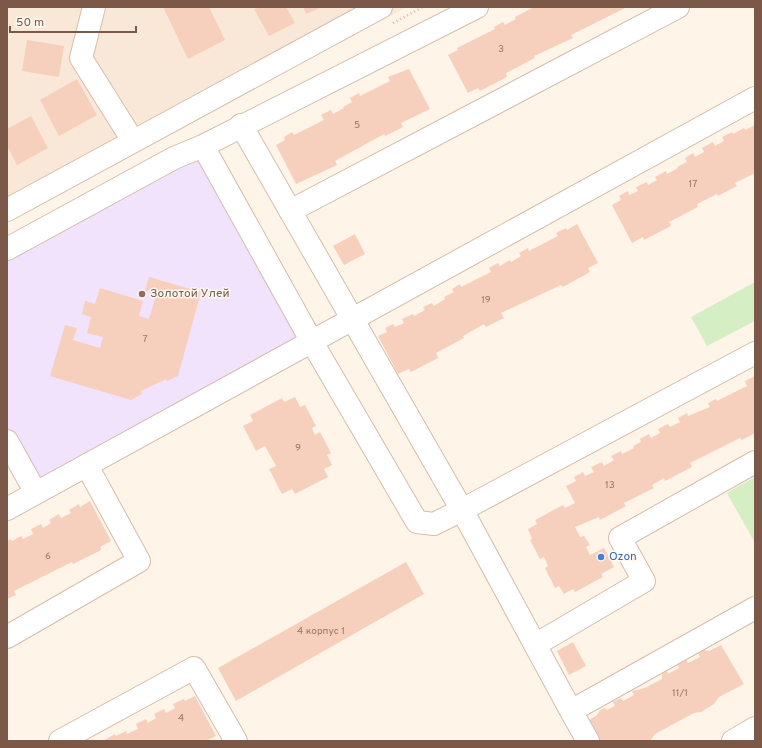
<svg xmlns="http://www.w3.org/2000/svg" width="762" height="748" viewBox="0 0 762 748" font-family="Overpass,sans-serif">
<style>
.residential{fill:#f9e8d7}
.education{fill:#f1e3fb}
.green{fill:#d6eec3}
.building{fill:#f6d0bc}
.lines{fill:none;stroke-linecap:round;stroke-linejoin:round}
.minor-casing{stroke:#d4bdae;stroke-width:24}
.path{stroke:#dcb39e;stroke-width:2.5;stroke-dasharray:1 3;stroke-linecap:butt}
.minor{stroke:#fff;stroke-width:22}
.education-dot{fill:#8d6e63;stroke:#fff8ef;stroke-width:1.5}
.shop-dot{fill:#3f7fe0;stroke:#fff8ef;stroke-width:1.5}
.labels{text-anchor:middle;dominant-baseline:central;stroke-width:3;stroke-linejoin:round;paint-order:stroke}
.number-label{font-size:10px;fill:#9a7665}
.education-label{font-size:12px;fill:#785e54;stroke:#fff8ef;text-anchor:start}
.shop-label{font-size:12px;fill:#366cbe;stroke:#fff8ef;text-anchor:start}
</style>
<rect width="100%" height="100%" fill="#fef4e7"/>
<!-- residential -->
<path class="residential" d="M7,7h400l-400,214z"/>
<!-- education -->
<path class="education" d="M193,160l11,4 92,166 -1,9 -251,138h-9l-28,-49v-170z"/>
<!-- green -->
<path class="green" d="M755,282v39l-48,25 -16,-29z
M755,477v66l-28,-50z"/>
<!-- building -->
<path class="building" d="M163,7h46l16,33 -37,19z
M258,7h28l9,16 -26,13 -15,-27z
M303,7h19l-16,7z
M534,7h93l-56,28 2,3 -39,18 1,2 -29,15 1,4 -27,14 -2,-3 -10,5 -20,-38 10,-5 -1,-2 38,-19 -1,-2 9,-5 2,3 11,-6 -1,-2z
M27,40l37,6 -5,31 -37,-6z
M409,69l21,40 -29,14 2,4 -18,9 -1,-2 -49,27 2,4 -41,19 -20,-39 9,-5 -1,-3 8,-5 2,3 30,-15 -3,-5 10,-5 2,4 11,-6 -1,-1 9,-5 -2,-4 9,-5 1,3 30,-15 -2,-4z
M77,79l20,36 -38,21 -19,-36z
M31,116l17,32 -31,17 -10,-19v-17z
M755,125v48l-20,10 2,3 -19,10 -1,-2 -20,10 1,3 -29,15 2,4 -27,14 -1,-3 -11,6 -20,-38 9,-5 -2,-4 9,-5 1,4 9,-4 -2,-4 11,-5 1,3 9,-5 -2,-3 11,-6 1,3 11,-6 -1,-1 10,-5 -2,-4 8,-5 2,4 9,-5 -2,-4 11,-6 2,4 9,-5 -2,-4 10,-5 1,2 11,-6 1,2z
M577,224l21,39 -10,5 2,4 -27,15 -2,-2 -60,28 3,5 -18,9 -2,-3 -21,12 1,2 -28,15 2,5 -27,14 -2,-3 -11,5 -20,-38 9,-4 -2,-4 8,-4 2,3 9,-4 -2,-4 11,-5 1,2 11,-6 -2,-3 9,-4 2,3 11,-7 -1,-2 10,-5 -2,-3 8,-5 1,3 30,-15 -2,-4 9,-5 2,3 10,-6 1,2 10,-6 -2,-3 9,-5 1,3 29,-15 -2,-3 10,-5 1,2z
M355,234l10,20 -21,11 -11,-19z
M149,277l52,15 -23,84 -11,5 -1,-2 -25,12 1,3 -11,6 -81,-24 15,-51 12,3 -4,12 27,8 3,-11 -16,-4 4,-16 -9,-3 3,-13 10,3 5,-16 43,13 -4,15 10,3 8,-26 -12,-3z
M755,376v57l-13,7 -2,-2 -50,25 2,4 -27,14 -1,-3 -12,7 2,3 -30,15 2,3 -26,14 -1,-3 -24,10 5,10 4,-1 6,9 -4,2 4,8 14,-7 10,19 -13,7 2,3 -28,15 -2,-3 -9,5 -5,-8 -4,2 -10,-20 3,-2 -4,-9 -4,2 -10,-19 2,-1 -4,-10 9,-5 -2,-4 28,-15 2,3 10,-5 -9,-17 10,-5 -2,-4 9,-5 2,4 9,-4 -3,-5 11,-5 2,4 10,-6 -3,-4 10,-5 1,3 12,-6 -1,-2 8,-4 -1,-3 9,-5 2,4 9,-5 -2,-4 10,-5 2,3 10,-5 -2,-4 9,-5 1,3 22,-9 -2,-4 8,-4 1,2 30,-15 -2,-5z
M295,397l5,10 5,-2 11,21 -4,2 3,7 5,-3 11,21 -4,2 5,10 -8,4 4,8 -33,17 -3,-5 -10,5 -13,-25 7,-3 -11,-20 -9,5 -13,-25 10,-5 -3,-6 32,-17 2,4z
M90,501l21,40 -11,6 1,3 -28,14 -1,-2 -58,29 2,4 -9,4v-58l4,-2 1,2 9,-5 2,3 10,-5 -2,-5 10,-5 2,4 8,-5 -2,-3 10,-6 2,4 10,-5 -2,-3 10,-6 1,3z
M406,562l18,32 -188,107 -18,-33z
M573,642l13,24 -17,9 -12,-24z
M721,645l23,39 -25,13 -5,7 -13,8 -7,1 -39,21 -5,7h-50l-11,-21 8,-5 3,-5 5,-2 2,2 8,-4 -2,-4 8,-4 2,3 11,-6 -2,-4 13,-3 17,-9v-5l5,-3 1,3 11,-6 -2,-4 9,-5 2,4 12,-6 -2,-4 5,-3 6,1z
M195,696l21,40 -11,5h-102l12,-7 1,2 10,-5 1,3 11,-5 -2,-5 10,-5 2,4 8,-5 -2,-4 10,-5 2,4 9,-5 -2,-4 11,-5 1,2z"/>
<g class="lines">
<!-- minor casing -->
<g class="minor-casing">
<path id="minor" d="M94,7l-13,51 52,83
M241,125l221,385 109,201
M203,146l109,196 105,180 17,2 28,-14 293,-157
M7,210l374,-203
M290,211l388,-204
M7,249l167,-91 29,-12 274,-139
M7,441l29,52
M7,509l748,-411
M7,637l132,-76 -52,-95
M535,645l109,-64 -24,-43 135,-76
M60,741l134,-73 42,73
M588,741l-17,-30 184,-103
M733,741l22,-13"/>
</g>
<!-- path -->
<path class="path" d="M393,23l30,-16"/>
<!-- minor -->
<use href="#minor" class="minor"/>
</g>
<!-- markers -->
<circle class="education-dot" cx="142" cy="294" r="4"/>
<circle class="shop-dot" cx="601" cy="557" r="4"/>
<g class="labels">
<!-- number labels -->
<g class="number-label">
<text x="501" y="49">3</text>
<text x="357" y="125">5</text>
<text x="693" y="184">17</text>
<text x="486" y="300">19</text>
<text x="145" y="339">7</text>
<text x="298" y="448">9</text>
<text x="610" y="485">13</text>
<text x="48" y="556">6</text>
<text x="321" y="631">4 корпус 1</text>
<text x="680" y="693">11/1</text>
<text x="181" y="718">4</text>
</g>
<!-- education labels -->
<g class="education-label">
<text x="150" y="294">Золотой Улей</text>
</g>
<!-- shop labels -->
<g class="shop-label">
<text x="609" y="557">Ozon</text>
</g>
</g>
<!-- border -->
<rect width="762" height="748" fill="none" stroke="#7b5848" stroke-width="16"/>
<!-- scale -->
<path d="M10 26v6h126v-6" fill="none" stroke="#7b5848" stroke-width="2"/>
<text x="16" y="26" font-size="12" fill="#7b5848" stroke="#fff8ef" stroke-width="3" paint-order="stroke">50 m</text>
</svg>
